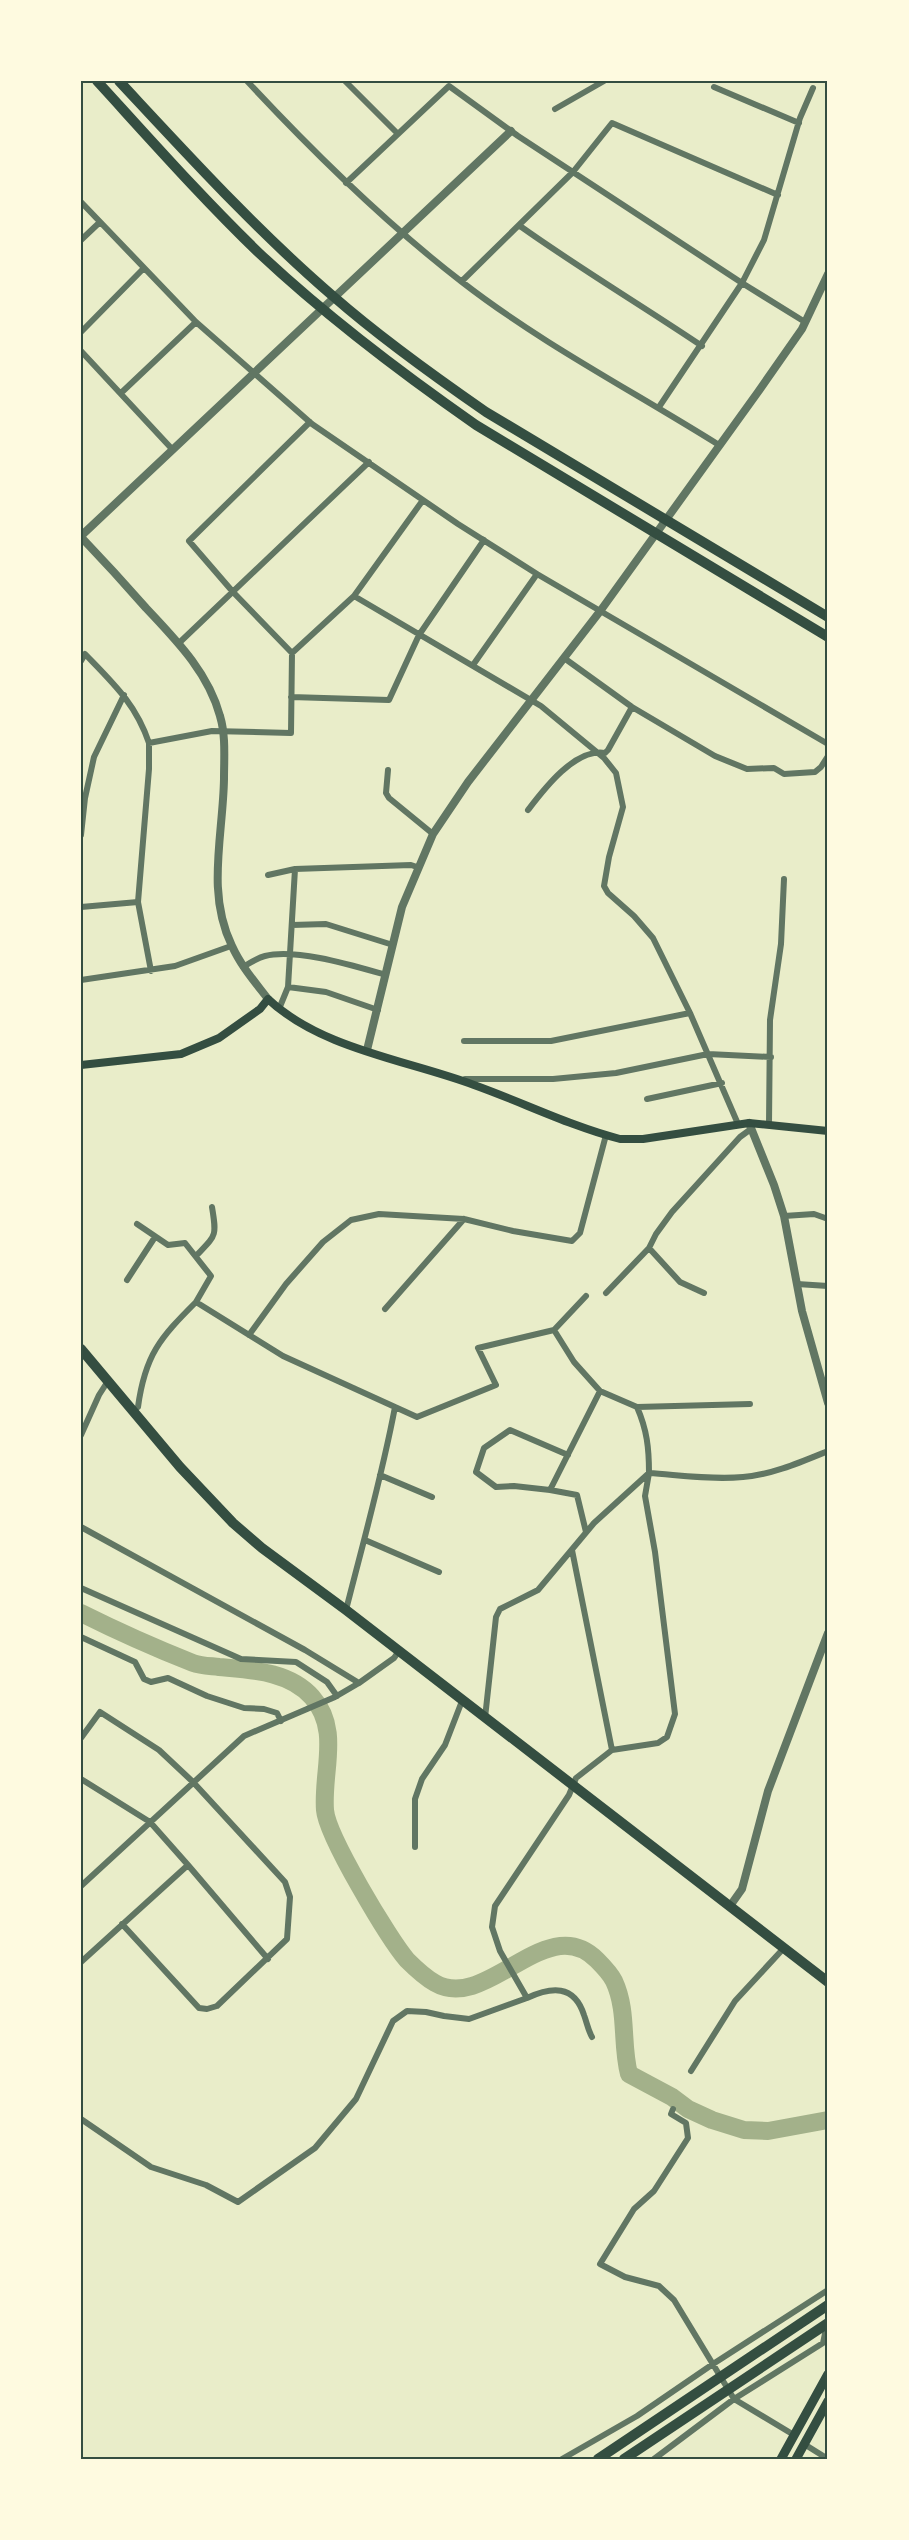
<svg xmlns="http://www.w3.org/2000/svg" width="909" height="2540" viewBox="0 0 909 2540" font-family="Karla,sans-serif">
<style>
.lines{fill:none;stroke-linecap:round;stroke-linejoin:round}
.river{stroke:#a3b18a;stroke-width:18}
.minor{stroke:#617663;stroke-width:6}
.tertiary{stroke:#617663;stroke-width:8}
.secondary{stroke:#344e41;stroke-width:8}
.primary{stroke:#344e41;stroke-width:9}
.trunk{stroke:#344e41;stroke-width:10}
.motorway{stroke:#344e41;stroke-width:10}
.neatline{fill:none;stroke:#344e41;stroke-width:2}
</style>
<rect width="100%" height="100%" fill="#e9edc9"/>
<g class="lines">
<!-- river -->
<path class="river" d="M81,1613c36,18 74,35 112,50 8,3 18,3 26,4 32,3 70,4 93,30 29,33 10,73 13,113 2,26 64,129 82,150 7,7 19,18 28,23 52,30 112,-74 162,-23 6,6 13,13 17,21 14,30 7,63 15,93l43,23 16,12 24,11 32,10 24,1 60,-11"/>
<!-- minor -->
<path class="minor" d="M247,81c67,72 137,141 215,201 80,62 171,109 257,163
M345,81l53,53 51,-48 69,50 224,147 -83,124
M714,87l85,36
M555,109l49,-28
M346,183l52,-49
M81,202l115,120 116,102 146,100 79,50 291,170
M520,226c59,42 121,79 182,120
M81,240l19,-18
M462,281l111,-109 39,-49 166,72
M805,322l-63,-39 22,-43 36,-122 13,-30
M81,332l63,-64
M81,351l91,98
M121,393l75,-71
M354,596l187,110 63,52 12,15 7,34 -14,50 -5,29 4,7 26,23 19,22 37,75 48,111
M179,643l190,-181
M292,653l62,-57 69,-96
M564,658l68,49 83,49 32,13 27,-1 10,6 31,-2 6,-5 7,-11
M81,661l4,-7c28,29 51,50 64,89l63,-12 79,2 1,-80 -59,-61 -44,-51 121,-119
M473,665l64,-91
M291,697l98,3 30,-65 65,-95
M388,770l-2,23 3,5 44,36
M528,810c16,-21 47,-62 77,-57l3,-3 24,-43
M81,835l4,-37 9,-41 30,-62
M268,875l27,-6
M138,902l11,-133v-26
M81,907l57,-5 13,69
M292,925l34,-1 67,21
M243,967c7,-4 14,-9 22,-11 31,-8 89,10 121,19
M81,980l94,-14 56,-20
M288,987l38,5 52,18
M279,1009l9,-22 7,-118 116,-4 6,2
M464,1041h87l139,-28
M465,1079h88l63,-6 92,-19 63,3
M647,1099l75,-16
M769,1124l1,-104 11,-76 3,-65
M784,1216l30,-2 14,5
M137,1224l31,21 17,-2 26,33 -15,26
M649,1248l31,34 24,11
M196,1256c20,-21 21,-19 16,-49
M127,1280l28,-43
M797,1284l31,2
M606,1293l43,-45 7,-14 16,-22 68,-75 11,-8
M385,1309l79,-90
M249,1335l37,-51 37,-42 28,-22 28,-6 85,5 49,12 59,10 8,-8 26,-98
M395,1407l22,10 79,-32 -18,-37 76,-18
M637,1407l113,-3
M133,1411l5,-4c7,-52 22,-69 58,-105l87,54 112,51c-13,69 -32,136 -49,203
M81,1435l18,-40 9,-14
M568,1455l-58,-25 -26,18 -8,24 20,15 18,-1 36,4 50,-99
M380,1475l52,22
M550,1490l27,5 9,37
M81,1527l224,123 54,33
M365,1540l74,32
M572,1550l40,200
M81,1588l160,71 55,3 31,20 10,14
M81,1637l54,25 9,17 7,3 17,-4 39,18 37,12 20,1 13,4 4,8
M485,1718l11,-101 4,-8 38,-19 56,-67 55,-50c0,-25 -2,-43 -12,-66l-37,-16 -26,-29 -20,-32 32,-34
M81,1738l19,-26 59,38 34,32 92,100 5,15 -3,42 -70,67 -10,3 -8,-1 -77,-84
M81,1779l69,43 38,43 -107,97
M415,1847v-48l7,-20 23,-34 17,-44
M188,1865l80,94
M81,1886l163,-150 91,-39 24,-14 35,-25 5,-7
M527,1998c24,-11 47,-14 57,17 3,8 4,15 8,22
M691,2071l44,-70 48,-52
M673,2109l-2,5 15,9 2,15 -34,53 -20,18 -34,55 25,13 34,9 15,14 60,99 60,36
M81,2119l70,48 55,18 32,17 77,-54 41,-49 37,-78 14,-10 19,1 18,4 25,3 58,-21 -27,-47 -8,-24 3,-21 74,-111 7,-17 36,-28 46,-7 9,-6 8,-23 -20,-162 -10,-56 4,-23c30,2 63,7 94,4 28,-2 58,-15 85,-26
M804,2444l24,15
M562,2459l75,-43 76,-52 115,-74
M654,2459l80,-60 89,-56 4,-19"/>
<!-- tertiary -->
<path class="tertiary" d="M81,536l430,-405
M81,537c22,23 44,47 65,71 30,32 62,64 74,108 6,20 4,42 4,63 -1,57 -18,114 8,167 9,20 23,36 36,53
M367,1050l35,-143 31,-73 35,-52 133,-172 157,-218 44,-63 26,-55
M749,1123l25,62 10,31 18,95 26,92
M730,1906l12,-17 26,-98 60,-158"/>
<!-- secondary -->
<path class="secondary" d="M81,1065l100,-11 38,-16 41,-29 8,-10c53,50 139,61 206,86 48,17 96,41 146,54h23l106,-16 79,8"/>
<!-- primary -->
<path class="primary" d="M781,2459l47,-85
M796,2459l32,-58"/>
<!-- trunk -->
<path class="trunk" d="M97,81c53,58 105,117 162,172 67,63 141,119 217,172l352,212
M119,81c69,74 138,150 215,216 48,42 100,79 152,115l342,205
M81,1349l99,118 53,56 29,25 84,62 482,372"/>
<!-- motorway -->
<path class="motorway" d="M598,2459l230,-154
M624,2459l204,-136"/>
</g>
<!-- border -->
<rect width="909" height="2540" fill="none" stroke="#fefae0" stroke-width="165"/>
<rect x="82" y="82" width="744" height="2376" class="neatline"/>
</svg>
